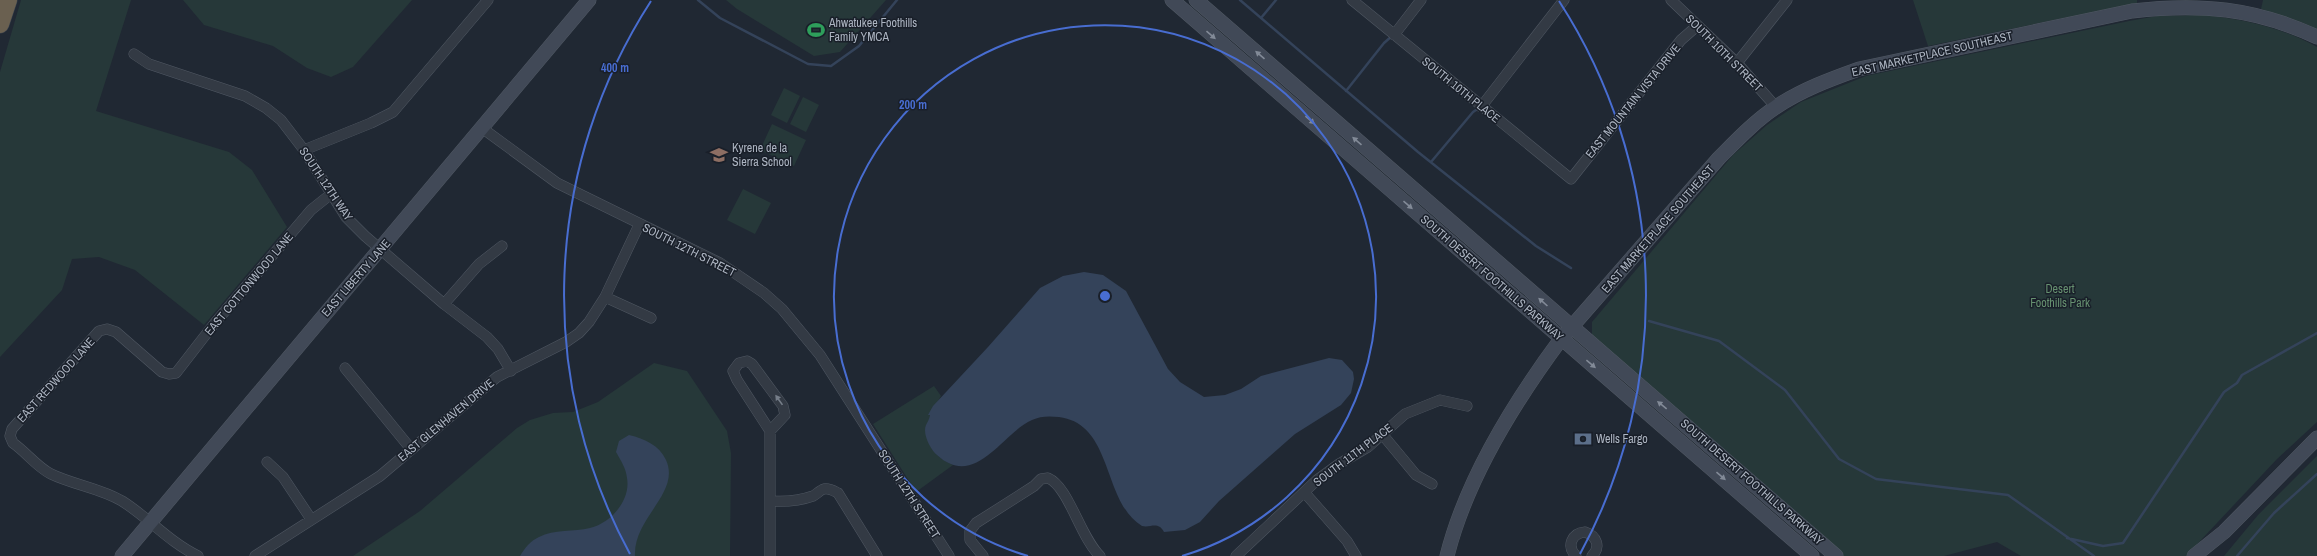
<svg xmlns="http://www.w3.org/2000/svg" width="2317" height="556" viewBox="0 0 2317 556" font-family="'Archivo Narrow',sans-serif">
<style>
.green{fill:#263839}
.water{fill:#34435a}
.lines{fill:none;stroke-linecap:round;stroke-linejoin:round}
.stream{stroke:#34435a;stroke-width:2.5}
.street-casing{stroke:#505863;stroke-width:11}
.secondary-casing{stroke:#505863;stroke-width:15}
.highway-casing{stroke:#3e454f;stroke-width:19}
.street{stroke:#333a44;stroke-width:10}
.secondary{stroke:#414957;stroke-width:14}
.highway{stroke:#6a6050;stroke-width:18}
.oneway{fill:#828a97}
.oneway2{fill:#767e89}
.ring{fill:none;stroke:#486dd1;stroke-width:2}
.labels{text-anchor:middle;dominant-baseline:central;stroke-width:3;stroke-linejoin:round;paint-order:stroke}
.poi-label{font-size:12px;fill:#adb5c2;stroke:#191f29;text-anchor:start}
.street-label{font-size:12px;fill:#adb5c2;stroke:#191f29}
.park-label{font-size:12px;fill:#669070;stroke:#191f29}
.centre{fill:#486dd1;stroke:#191f29;stroke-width:2}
.ring-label{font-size:12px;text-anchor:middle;font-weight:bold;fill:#486dd1;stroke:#191f29;stroke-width:3;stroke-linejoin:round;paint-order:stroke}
</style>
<rect width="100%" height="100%" fill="#202833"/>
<!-- green -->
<path class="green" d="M21,0h110l-35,111 133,41 23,18 35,57 -83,98 -69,-55 -36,-13 -27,2 -10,31 -62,67v-285z
M183,0h229l-59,67 -22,10 -24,-9 -34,-22 -69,-21z
M726,0h160l-46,52 -26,4 -77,-47z
M1913,0h224v3l-209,43z
M2263,0h54v30l-16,-8 -40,-13z
M2204,15c39,4 79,13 113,32v375l-40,37 -91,97h-165l-24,-14 -53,14h-101l-251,-221v-13l141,-167 34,-30 34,-23 65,-26 263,-55 28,-5z
M784,88l16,8 -13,27 -16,-8z
M803,97l16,8 -13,27 -16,-8z
M772,124l34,16 -12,26 -34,-16z
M743,189l28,14 -16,31 -28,-14z
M654,363l33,8 40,60 4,22 -1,103h-377l67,-45 97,-83 13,-8 23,-7 20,-1 25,-10z
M934,386l7,10 -11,19 -2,10h-2c0,20 9,32 27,40l-37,27 -43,-68z
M2317,456v100h-93l34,-41z"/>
<!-- water -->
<path class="water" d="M1084,272l19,3 23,16 42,78 12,13 24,15 21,-2 16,-6 20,-13 68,-18 13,2 11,12 1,7 -3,14 -10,12 -46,29 -76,67 -19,21 -15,8 -21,2c-6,-11 -13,-4 -22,-6 -40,-24 -28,-102 -83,-109 -10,-1 -19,-1 -27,3 -30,13 -57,70 -95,35 -6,-5 -15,-21 -11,-30 1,-2 3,-5 4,-10h-2l5,-9 55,-59 52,-59 23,-12z
M629,435c16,4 30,10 37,25 15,33 -33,58 -31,96h-115c5,-8 10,-15 19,-19 15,-8 35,-5 51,-9 21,-5 41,-28 37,-50 -1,-10 -6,-17 -11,-26l3,-11z"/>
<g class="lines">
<!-- stream -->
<path class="stream" d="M698,0l22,18 88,46 23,2 28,-20 38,-46
M1240,0l178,152 118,94 35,22
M1261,18l15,-18
M1346,91l38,-48 8,-7
M1431,162l42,-50 6,-4
M1649,321l70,20 66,49 54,69 37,20 132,16 86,61
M2067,538l36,8 20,-3 101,-151 13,-9 5,-8 75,-42
M2237,556l37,-43 43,-39"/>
<!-- street casing -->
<g class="street-casing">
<path id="street" d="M1352,0l219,179 110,-139 16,-14
M1671,0l66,63 39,44
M1394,35l27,-35
M134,54l15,10 96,32 21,12 15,12 23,30 42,67 19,19 79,68 43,33 11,12 13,22
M1737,63l50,-63
M1481,107l83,-107
M482,128l75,55 163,80 44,30 18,16 38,46 129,201
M304,150l67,-27 22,-11 95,-112
M605,297l46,21
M444,304l35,-40 23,-18
M345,368l66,81
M1382,434l34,41 16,9
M267,462l16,15 28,42
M1305,493l42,48 9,15
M770,501c14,1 29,0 43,-5 4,-2 7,-6 11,-7 5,-1 10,2 14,4l39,63
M198,556c-29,-14 -49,-38 -76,-55 -22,-13 -48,-16 -71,-27 -14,-7 -25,-22 -38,-31l-3,-7 2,-7 87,-98 8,-2 9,3 46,40 7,2 7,-1 38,-49 97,-114 20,-16
M255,556l125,-80 117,-99 69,-35 13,-9 10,-11 16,-25 34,-72
M770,556v-125l-33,-51 -4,-9 6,-8 8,-2 5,3 31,42 2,9 -15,16
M983,556l-13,-16v-9l6,-8 58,-37 7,-7 7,-1c21,9 32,59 52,78
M1236,556l81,-76 22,-16 29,-17 37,-33 35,-14 27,6
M1576,556c-10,-10 -4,-23 9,-24 12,4 16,15 7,24"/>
</g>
<!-- secondary casing -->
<g class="secondary-casing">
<path id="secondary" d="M1172,0l640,556
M1196,0l640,556
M122,556l467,-556
M1447,556c19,-76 68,-155 114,-217l158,-181c18,-18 36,-37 57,-51 25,-17 55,-28 83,-38l273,-58c68,-8 123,-3 185,26
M2194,556l30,-24 93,-94"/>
</g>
<!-- highway casing -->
<g class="highway-casing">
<path id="highway" d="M0,24l8,-24"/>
</g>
<!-- street -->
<use href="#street" class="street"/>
<!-- secondary -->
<use href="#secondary" class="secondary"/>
<!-- highway -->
<use href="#highway" class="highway"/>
</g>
<!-- one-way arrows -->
<defs><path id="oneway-solid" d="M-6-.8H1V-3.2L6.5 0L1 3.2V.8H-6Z"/></defs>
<g class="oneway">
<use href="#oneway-solid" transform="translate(1211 35) rotate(41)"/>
<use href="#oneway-solid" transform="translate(1260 55) rotate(-139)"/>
<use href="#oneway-solid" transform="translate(1310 120) rotate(41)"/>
<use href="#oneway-solid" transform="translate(1357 141) rotate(-139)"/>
<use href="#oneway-solid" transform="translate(1408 205) rotate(41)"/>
<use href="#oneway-solid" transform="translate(1543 302) rotate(-138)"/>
<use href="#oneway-solid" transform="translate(1591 364) rotate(40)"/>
<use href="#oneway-solid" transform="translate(1662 405) rotate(-141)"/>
<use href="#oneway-solid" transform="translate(1721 476) rotate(41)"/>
</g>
<use class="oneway2" href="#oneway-solid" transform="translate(779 400) rotate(-125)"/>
<!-- distance rings -->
<g class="ring">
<path d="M1028 556A271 271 0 1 1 1182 556"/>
<path d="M630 554A541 541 0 0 1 651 1M1559 1A541 541 0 0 1 1580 554"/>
</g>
<!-- icons -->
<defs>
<g id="stadium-bare" transform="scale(1.38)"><path d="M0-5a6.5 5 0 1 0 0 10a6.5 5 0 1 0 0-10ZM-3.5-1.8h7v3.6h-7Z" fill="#2e9e5b" stroke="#191f29" stroke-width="2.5" paint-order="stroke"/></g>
<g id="school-bare" transform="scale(1.38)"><path d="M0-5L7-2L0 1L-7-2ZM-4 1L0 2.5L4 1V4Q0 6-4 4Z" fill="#8d6e63" stroke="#191f29" stroke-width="2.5" paint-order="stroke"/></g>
<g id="bank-bare" transform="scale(1.38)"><path d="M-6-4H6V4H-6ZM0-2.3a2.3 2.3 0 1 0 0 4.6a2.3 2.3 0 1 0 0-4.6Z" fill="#5c6f8a" stroke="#191f29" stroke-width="2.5" paint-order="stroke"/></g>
</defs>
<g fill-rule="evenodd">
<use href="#stadium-bare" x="816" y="30"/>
<use href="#school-bare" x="719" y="155"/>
<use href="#bank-bare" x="1583" y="439"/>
</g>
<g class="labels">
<!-- poi labels -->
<g class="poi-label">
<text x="829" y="23">Ahwatukee Foothills<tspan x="829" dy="14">Family YMCA</tspan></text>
<text x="732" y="148">Kyrene de la<tspan x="732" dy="14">Sierra School</tspan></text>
<text x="1596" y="439">Wells Fargo</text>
</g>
<!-- street labels -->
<g class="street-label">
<text transform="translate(1724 53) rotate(45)">SOUTH 10TH STREET</text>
<text transform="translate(1932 54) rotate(-13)">EAST MARKETPLACE SOUTHEAST</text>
<text transform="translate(1461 90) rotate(39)">SOUTH 10TH PLACE</text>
<text transform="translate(1633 101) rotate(-51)">EAST MOUNTAIN VISTA DRIVE</text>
<text transform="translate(326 184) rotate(56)">SOUTH 12TH WAY</text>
<text transform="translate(1658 229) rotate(-49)">EAST MARKETPLACE SOUTHEAST</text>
<text transform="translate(689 250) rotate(27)">SOUTH 12TH STREET</text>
<text transform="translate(356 278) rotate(-49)">EAST LIBERTY LANE</text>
<text transform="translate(1492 278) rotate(41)">SOUTH DESERT FOOTHILLS PARKWAY</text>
<text transform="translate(249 284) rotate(-50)">EAST COTTONWOOD LANE</text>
<text transform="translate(56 380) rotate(-48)">EAST REDWOOD LANE</text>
<text transform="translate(446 420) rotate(-40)">EAST GLENHAVEN DRIVE</text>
<text transform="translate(1353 455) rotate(-37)">SOUTH 11TH PLACE</text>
<text transform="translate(1752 482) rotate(41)">SOUTH DESERT FOOTHILLS PARKWAY</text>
<text transform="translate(909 494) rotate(57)">SOUTH 12TH STREET</text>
</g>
<!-- park labels -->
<g class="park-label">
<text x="2060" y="289">Desert<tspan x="2060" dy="14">Foothills Park</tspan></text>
</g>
</g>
<circle cx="1105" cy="296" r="6" class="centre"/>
<g class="ring-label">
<text x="615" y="72">400 m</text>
<text x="913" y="109">200 m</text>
</g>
</svg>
